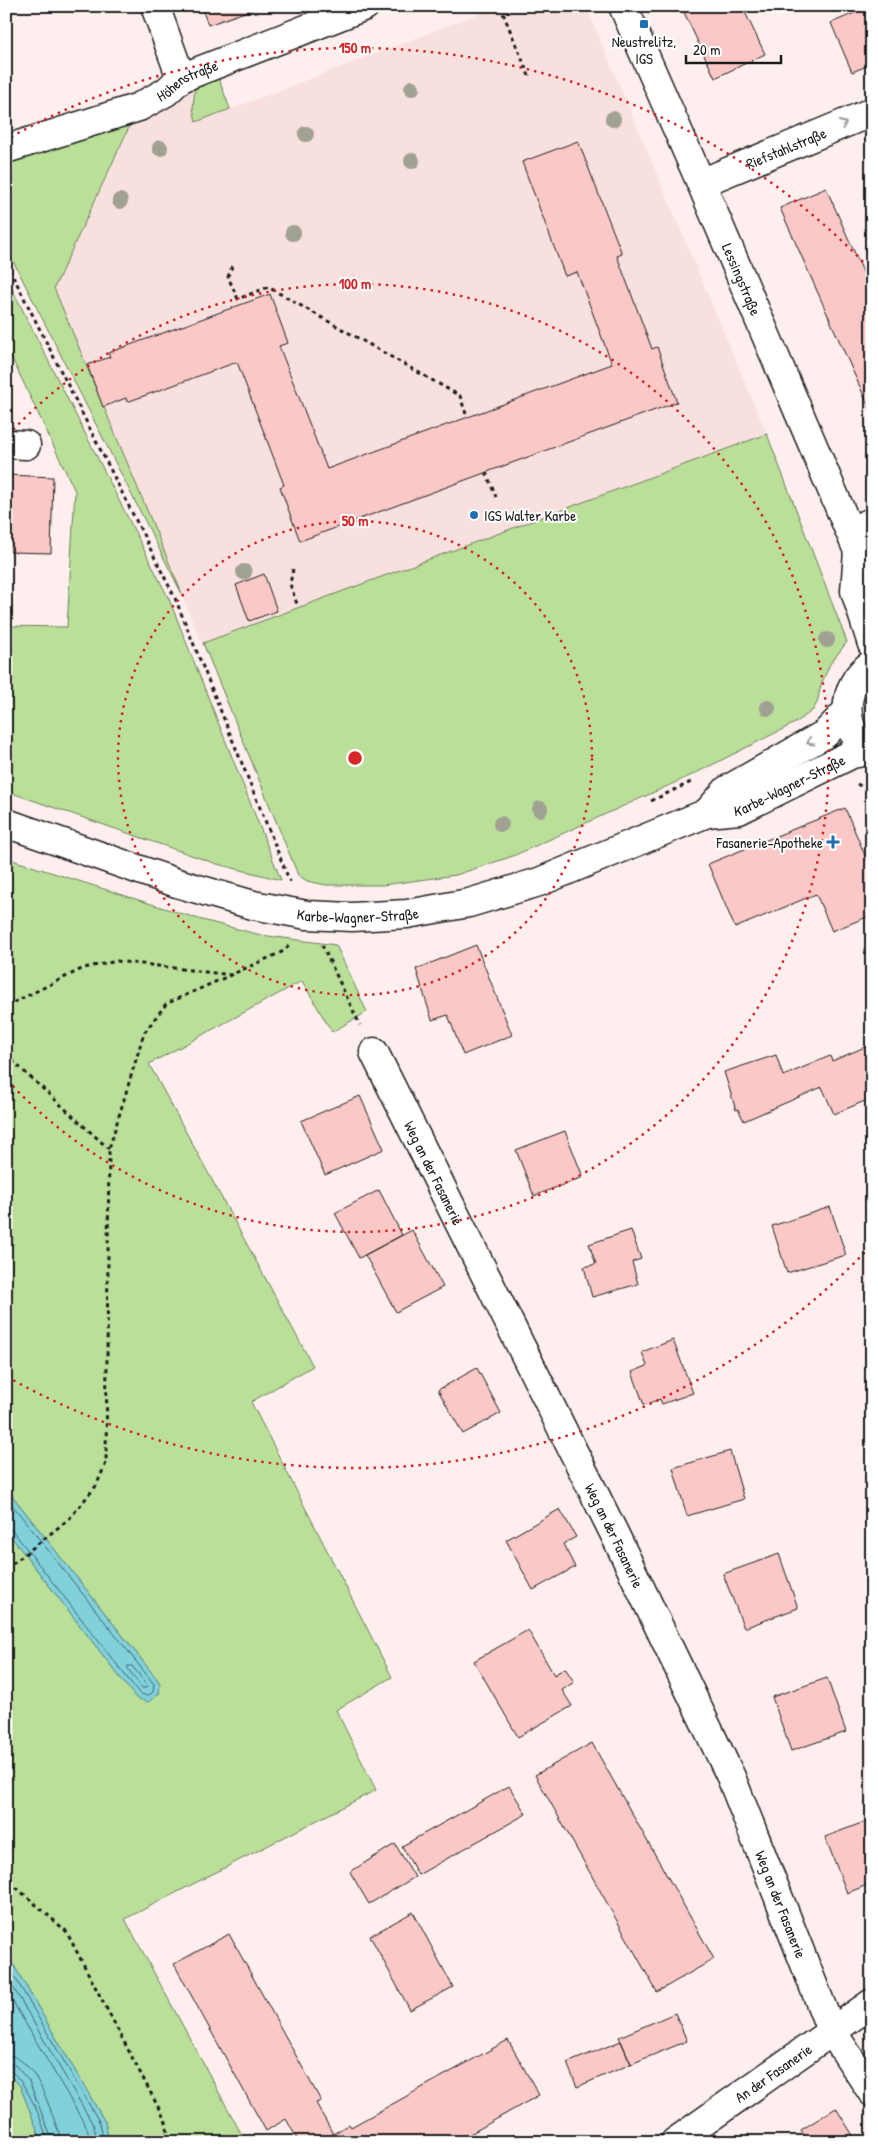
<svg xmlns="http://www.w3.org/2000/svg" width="878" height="2148" viewBox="0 0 878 2148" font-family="'Patrick Hand',sans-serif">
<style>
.built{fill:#f8e0de}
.green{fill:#badf99;stroke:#6b7e5a}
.water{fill:#81d1dc;stroke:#59898f}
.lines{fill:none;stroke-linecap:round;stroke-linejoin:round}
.shore{stroke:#446469;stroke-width:1}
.building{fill:#fac9c7;stroke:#1c1c1c}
.minor-casing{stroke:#1c1c1c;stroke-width:31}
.tertiary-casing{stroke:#1c1c1c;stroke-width:31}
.path{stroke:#1c1c1c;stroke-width:3;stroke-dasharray:4 4;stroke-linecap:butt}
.minor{stroke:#fff;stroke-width:28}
.tertiary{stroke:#fff;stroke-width:28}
.tree{fill:#a0a093}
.oneway{stroke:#999}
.ring{fill:none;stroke:#d62828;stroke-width:2.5;stroke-dasharray:2.5 5}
.poi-dot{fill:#1f6fb2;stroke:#fff;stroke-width:2}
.labels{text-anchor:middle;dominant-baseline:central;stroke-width:4;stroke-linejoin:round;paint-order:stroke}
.poi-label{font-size:15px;fill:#1c1c1c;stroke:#fff}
.street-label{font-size:15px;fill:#1c1c1c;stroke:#fff}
.centre{fill:#d62828;stroke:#fff;stroke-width:2.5}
.ring-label{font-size:15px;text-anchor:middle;font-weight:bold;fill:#d62828;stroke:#fff;stroke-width:4;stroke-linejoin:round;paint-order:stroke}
</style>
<rect width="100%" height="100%" fill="#feefee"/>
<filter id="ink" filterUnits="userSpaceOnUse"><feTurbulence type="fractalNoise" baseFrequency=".02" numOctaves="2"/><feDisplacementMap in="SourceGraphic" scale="10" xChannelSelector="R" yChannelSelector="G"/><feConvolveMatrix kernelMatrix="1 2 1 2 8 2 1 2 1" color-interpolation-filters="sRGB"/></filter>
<g filter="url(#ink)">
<!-- built -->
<path class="built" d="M499,6h87l181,428 68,176 -537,265 -244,-587 78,-167 63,-34 24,-8 12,30z"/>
<!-- green -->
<path class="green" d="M219,79l11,30 -34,13 -3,-14 2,-21z
M132,121l-78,167 129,308 -177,-349v-85z
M6,277l163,322 112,281 -64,-16 -211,-73v-165l61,1 8,-136 -69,-145z
M767,434l80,208 -17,22 -9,21 -4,18 -4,7 -16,12 -105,53 -179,81 -57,19 -73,10h-57l-19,-4 -9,-6 -95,-232z
M6,858l196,62 59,15 75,10 31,67 -35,20 -30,-51 -153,83 164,302 -62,36 141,275 -56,33 40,80 -251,129 117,216 -10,7h-123l-4,-20 -99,-170v-422l130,168 22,-4 2,-11 -154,-195z
M6,2072l14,14 22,56h-36z"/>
<!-- water -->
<path class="water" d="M6,1488l154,195 -1,11 -11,8 -12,-4 -130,-168z
M6,1952l99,170 4,20h-67l-22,-56 -14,-14z"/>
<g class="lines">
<!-- shore -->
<path class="shore" d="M6,1497l148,187 -1,8 -6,4 -8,-3 -127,-163 -6,-2
M128,1666h4l15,19 -1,3h-4l-14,-19z
M6,1962l94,161 4,19
M6,1975l88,151 3,16
M6,1990l81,138 3,14
M6,2055c30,1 44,55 53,78l2,9
M6,2063l9,2 14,16 24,61
M6,2069c16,2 40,58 41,73"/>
</g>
<!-- building -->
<path class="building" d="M201,6h61l-54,19z
M681,6h61l23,48 -50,24z
M871,6l1,58 -20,8 -21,-49z
M578,141l44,113 -5,2 35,93 5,-2 20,55 -377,139 -20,-54 4,-2 -47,-123 -110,40 -1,-4 -23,9 -16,-42 23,-8 -2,-4 162,-59 18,49 -9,3 48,123 285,-105 -35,-92 -12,4 -43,-114z
M826,188l46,104v122l-92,-206z
M6,475l47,2 -2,76 -41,-1v-15h-4z
M264,574l13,37 -28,10 -13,-36z
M845,808l27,64v43l-40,16 -16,-37 -81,34 -27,-64z
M476,945l36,90 -49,20 -15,-40 -16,5 -16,-51z
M872,1044v54l-38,16 -12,-27 -78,34 -6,-12 -2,1 -12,-38 52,-17 7,21 47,-20 2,5z
M360,1096l24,53 -59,26 -24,-54z
M565,1131l18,46 -49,19 -18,-46z
M379,1190l23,45 -43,23 -24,-45z
M830,1207l16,48 -59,18 -15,-47z
M412,1230l31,57 -47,25 -31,-57z
M631,1230l10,29 -9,3 6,22 -46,13 -8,-30 12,-3 -7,-20z
M673,1340l20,53 -31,11 -2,-5 -16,6 -12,-33 15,-6 -5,-14z
M477,1368l24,45 -38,21 -25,-44z
M730,1451l14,48 -57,17 -14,-48z
M560,1509l16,28 -13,7 12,23 -42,23 -27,-50z
M779,1554l19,54 -54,20 -21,-54z
M528,1630l26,45 11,-7 9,14 -12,8 10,16 -54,31 -44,-76z
M827,1678l19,54 -55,19 -19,-54z
M592,1743l122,216 -57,33 -122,-217z
M509,1786l17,28 -108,61 -16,-29z
M872,1819v64l-25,10 -22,-56z
M395,1844l20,33 -46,27 -19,-32z
M413,1912l40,75 -43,23 -40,-74z
M229,1934l92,167 -5,2 17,31 16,-10 2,3 157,-87 31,55 -83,47h-157l-13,-23 -20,12 -92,-167z
M675,2013l12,28 -56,23 -12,-27z
M621,2041l10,23 -54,23 -10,-24z
M836,2108l21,34h-49l-7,-12z"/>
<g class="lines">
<!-- minor casing -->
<g class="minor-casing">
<g id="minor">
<path d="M155,6l26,72"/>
<path id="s1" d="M623,6l78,177 157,368 14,16"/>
<path id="s2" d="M6,149l133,-42 27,-15 15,-14 184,-72"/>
<path id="s3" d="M701,183l171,-71"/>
<path d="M6,444l20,1"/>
<path d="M850,531l22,-9"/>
<path d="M858,551l-3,40 17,53"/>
<path id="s4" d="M374,1052l240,481 117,244 100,253 41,62"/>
<path id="s5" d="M675,2142l197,-139"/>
</g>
</g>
<!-- tertiary casing -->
<g class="tertiary-casing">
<g id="tertiary">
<path d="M872,664c-32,21 -33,68 0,88"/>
<path d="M707,813l20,-23 98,-56 22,-23"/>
<path id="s6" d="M6,823l171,60 76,22 54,10 45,2 55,-3 62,-11 70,-21 168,-69 32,-3 113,-56 17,-3"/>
</g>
</g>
<!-- path -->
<path class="path" d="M500,6l29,70
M6,262l169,336 115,284
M232,266l-4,11 10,22 30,-12 192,109 7,21
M486,472l10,25
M293,569l-3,15 8,23
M857,784l15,8
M651,801l42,-20
M322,945l38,80
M6,1006l78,-38 33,-7 114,14
M6,1055l103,94
M6,1569l63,-50 27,-33 10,-23 3,-314 35,-116 22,-29 118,-53 7,-8
M6,1875l5,8 55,48 101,193v18"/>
<!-- minor -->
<use href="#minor" class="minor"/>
<!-- tertiary -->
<use href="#tertiary" class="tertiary"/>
</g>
<!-- trees -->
<g class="tree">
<circle cx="412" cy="88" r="8"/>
<circle cx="613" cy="119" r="8"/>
<circle cx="306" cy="134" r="8"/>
<circle cx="160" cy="148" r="8"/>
<circle cx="412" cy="161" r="8"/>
<circle cx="120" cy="201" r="8"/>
<circle cx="293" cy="233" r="8"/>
<circle cx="244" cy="572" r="8"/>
<circle cx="827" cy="640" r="8"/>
<circle cx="768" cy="708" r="8"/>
<circle cx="540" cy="809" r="8"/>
<circle cx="501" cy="824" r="8"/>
</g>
<!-- one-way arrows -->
<defs><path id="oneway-chevron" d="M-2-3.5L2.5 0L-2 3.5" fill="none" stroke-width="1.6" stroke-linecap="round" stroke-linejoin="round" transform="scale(1.25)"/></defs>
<g class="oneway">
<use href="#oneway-chevron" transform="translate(843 124) rotate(-23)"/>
<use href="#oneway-chevron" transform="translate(810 742) rotate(150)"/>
</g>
</g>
<!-- distance rings -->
<g class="ring">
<circle cx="355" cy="758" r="237"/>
<path d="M8 435A474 474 0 1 1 8 1081"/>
<path d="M870 1247A710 710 0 0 1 11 1379M11 137A710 710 0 0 1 870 269"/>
</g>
<!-- markers -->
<g class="poi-dot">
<rect x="639" y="19" width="10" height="10" rx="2.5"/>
<circle cx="474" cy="515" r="5"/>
<path d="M830.5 834.5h5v5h5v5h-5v5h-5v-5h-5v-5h5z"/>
</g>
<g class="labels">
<!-- poi labels -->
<g class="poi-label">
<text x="644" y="41">Neustrelitz,<tspan x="644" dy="17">IGS</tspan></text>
<text x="484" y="515" text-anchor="start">IGS Walter Karbe</text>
<text x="823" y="842" text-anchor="end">Fasanerie-Apotheke</text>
</g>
<!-- street labels -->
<g class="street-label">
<text stroke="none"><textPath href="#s2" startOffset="195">Höhenstraße</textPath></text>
<text stroke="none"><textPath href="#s3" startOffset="92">Riefstahlstraße</textPath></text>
<text stroke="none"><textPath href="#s1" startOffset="298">Lessingstraße</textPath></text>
<text stroke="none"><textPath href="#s6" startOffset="821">Karbe-Wagner-Straße</textPath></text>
<text stroke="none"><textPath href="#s6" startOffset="366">Karbe-Wagner-Straße</textPath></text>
<text stroke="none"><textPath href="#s4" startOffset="135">Weg an der Fasanerie</textPath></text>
<text stroke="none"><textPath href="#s4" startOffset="540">Weg an der Fasanerie</textPath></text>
<text stroke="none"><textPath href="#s4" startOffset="945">Weg an der Fasanerie</textPath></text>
<text stroke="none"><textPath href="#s5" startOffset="120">An der Fasanerie</textPath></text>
</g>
</g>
<circle cx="355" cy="758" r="8" class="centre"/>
<g class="ring-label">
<text x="355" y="53">150 m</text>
<text x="355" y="289">100 m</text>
<text x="355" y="526">50 m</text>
</g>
<!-- margin -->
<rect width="878" height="2148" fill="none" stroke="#fff" stroke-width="25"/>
<rect x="12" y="12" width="853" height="2123" fill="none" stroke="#1c1c1c" stroke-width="2" filter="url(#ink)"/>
<!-- scale -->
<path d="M686 55v8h95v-8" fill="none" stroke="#1c1c1c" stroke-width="2.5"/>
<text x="693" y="55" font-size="15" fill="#1c1c1c" stroke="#ffffff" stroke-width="4" paint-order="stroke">20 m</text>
</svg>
